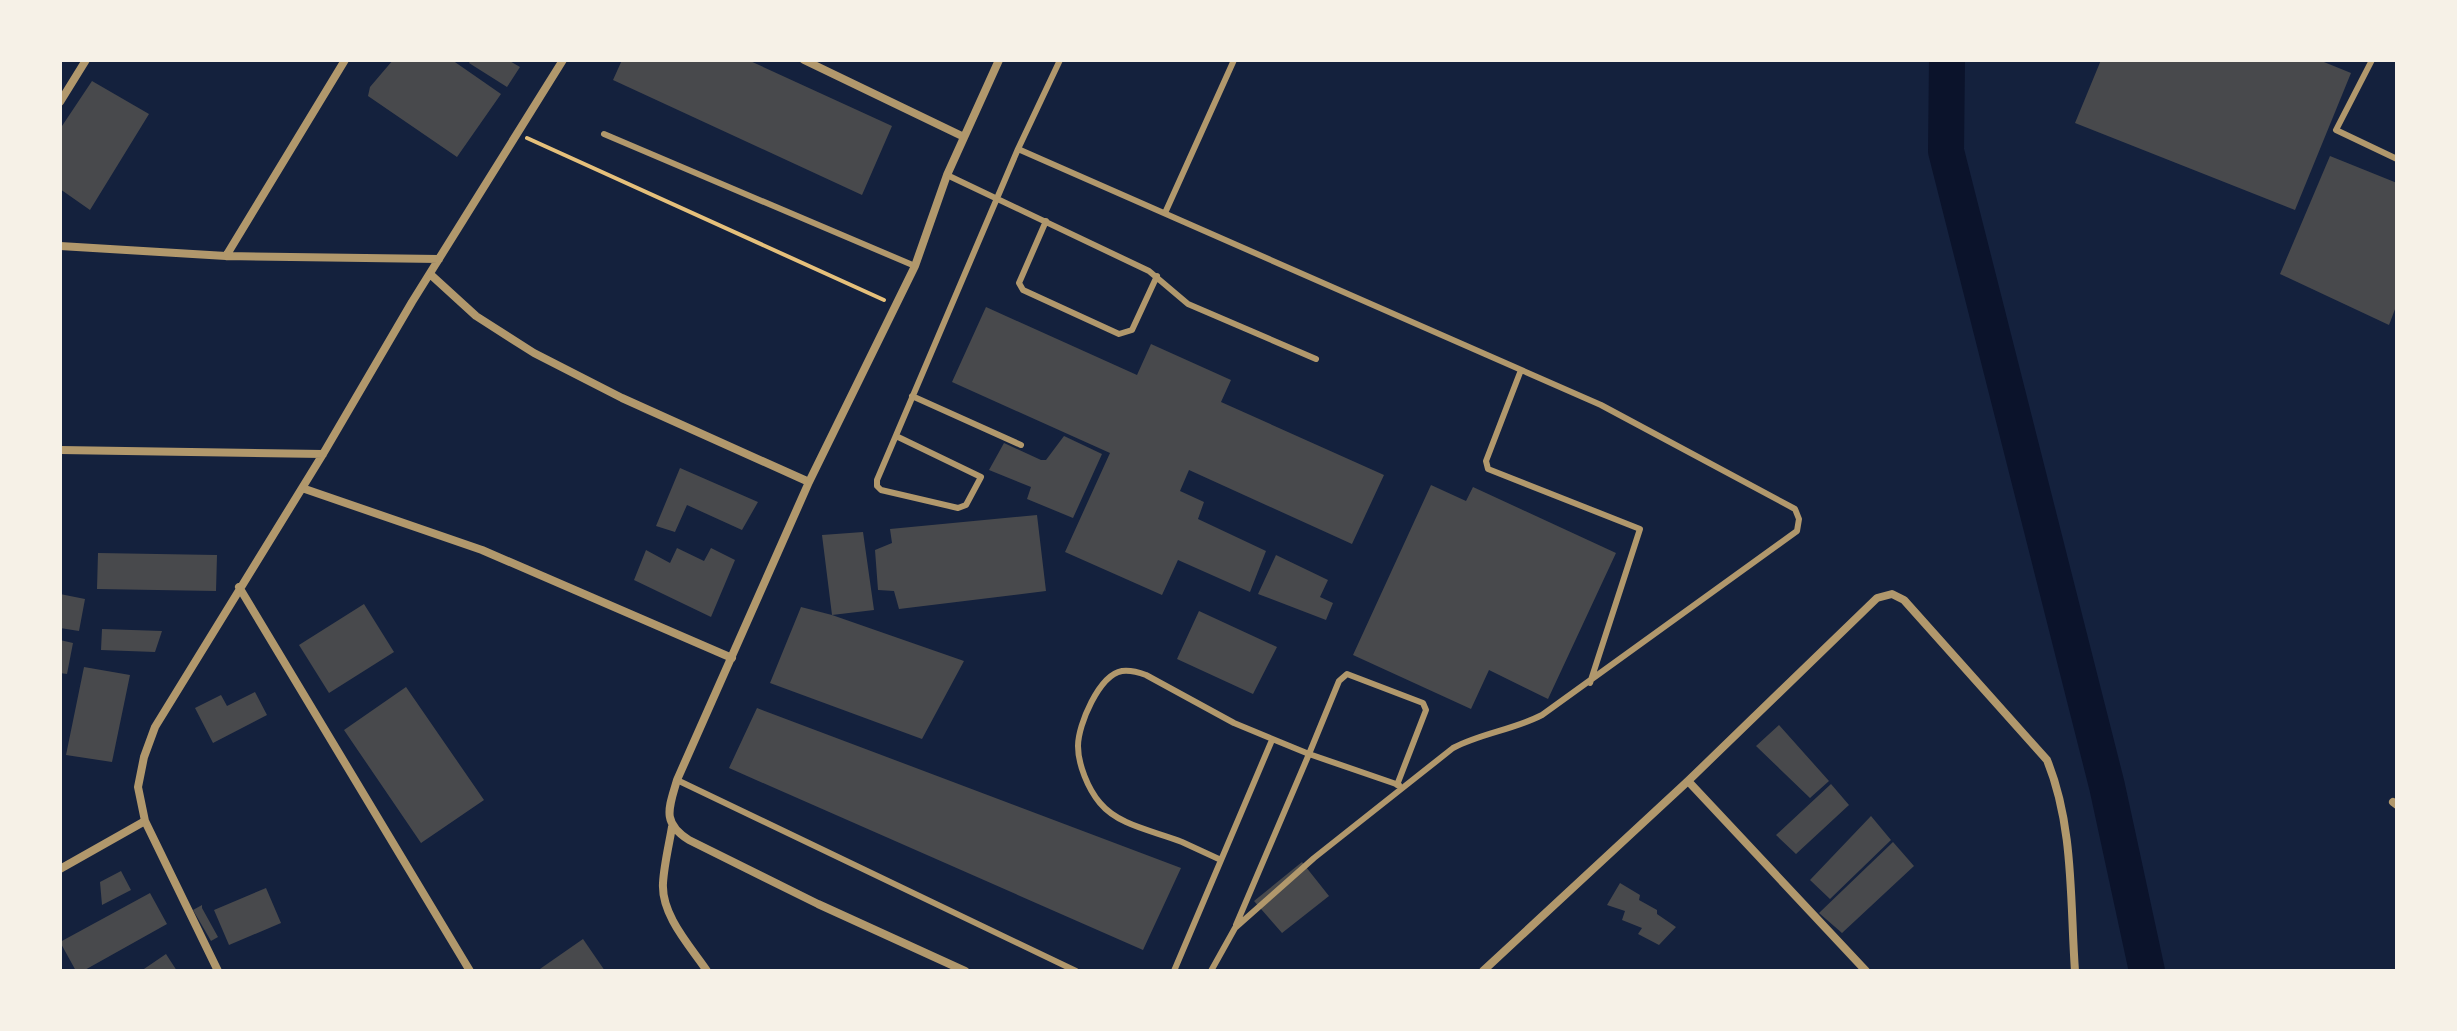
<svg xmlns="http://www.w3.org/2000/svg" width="2457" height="1031" viewBox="0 0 2457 1031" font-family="Raleway,sans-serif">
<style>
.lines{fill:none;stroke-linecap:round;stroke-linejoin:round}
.river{stroke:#0b132b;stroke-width:36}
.building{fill:#48494c}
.path{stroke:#e5c07b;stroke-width:4}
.service{stroke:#b1986c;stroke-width:6}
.minor{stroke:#b1986c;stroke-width:8}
</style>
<rect width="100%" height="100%" fill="#14213d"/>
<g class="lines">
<!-- river -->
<path class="river" d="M1947,60l-1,91 161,635 40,185"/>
</g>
<!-- building -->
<path class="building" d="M393,60h59l49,34 -44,63 -89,-61 2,-9z
M471,60h37l12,7 -13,20 -38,-24z
M622,60h126l144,66 -30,69 -249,-115z
M2101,60h218l32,13 -56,137 -220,-87z
M92,81l57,33 -59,96 -30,-21v-60z
M2330,156l67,27v121l-8,21 -109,-51z
M986,307l151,68 14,-31 80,36 -10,22 163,73 -32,69 -163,-74 -9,21 24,11 -6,17 68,32 -16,41 -72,-32 -16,35 -97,-43 45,-99 -158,-71z
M1064,436l38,18 -29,64 -46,-19 4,-12 -42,-17 15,-27 37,17h5z
M680,468l78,34 -16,28 -55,-25 -12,27 -19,-6z
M1431,485l35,16 7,-14 143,66 -68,146 -59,-29 -18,39 -118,-54z
M1037,515l9,76 -147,18 -5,-18 -16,-1 -3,-40 17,-7 -2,-14z
M863,532l11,78 -42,5 -10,-80z
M677,548l27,13 7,-13 24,12 -24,57 -77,-37 12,-30 24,13z
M98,553l119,2 -1,36 -119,-2z
M1276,555l52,25 -8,17 13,6 -7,17 -68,-26z
M60,594l25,5 -6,32 -19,-3z
M364,604l30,48 -65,41 -30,-48z
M801,607l31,8 132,46 -42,78 -152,-56z
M1199,611l78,36 -24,47 -76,-35z
M102,629l60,2 -7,21 -54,-2z
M60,640l13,3 -6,31 -7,-1z
M84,667l46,8 -18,87 -46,-7z
M406,687l78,113 -63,43 -77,-113z
M255,692l12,23 -54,28 -18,-35 26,-13 6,11z
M757,708l424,160 -38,82 -414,-182z
M1779,725l50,56 -19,17 -54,-52z
M1831,784l18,21 -53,49 -20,-19z
M1871,816l20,24 -61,59 -20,-19z
M1893,842l21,24 -72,67 -23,-20z
M1302,862l27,34 -47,37 -28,-32z
M121,871l10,19 -29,15 -2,-23z
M1620,883l20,12 -1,5 18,10v4l19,13 -17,18 -21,-11 4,-6 -20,-8 3,-9 -18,-6z
M266,888l15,35 -52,22 -15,-35z
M150,893l17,31 -84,47h-7l-16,-29z
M202,905v3l16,29 -7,4 -18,-31z
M583,939l22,32h-68z
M166,954l11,17h-36z"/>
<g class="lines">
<!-- path -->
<path class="path" d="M527,138l357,162"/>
<!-- service -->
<path class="service" d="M2372,60l-36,70 61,29
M604,134l311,132
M1018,149l583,256 194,104 4,10 -2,12 -255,184c-29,15 -61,18 -89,33l-139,110 -79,70 -24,43
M947,175l202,96 39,33 128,55
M1165,213l69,-153
M1046,221l-27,62 4,7 96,44 13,-4 25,-54
M1521,370l-35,91 2,8 152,60 -50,154
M912,396l109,49
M896,436l85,41 -15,28 -8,3 -77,-18 -4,-4v-6l141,-331 42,-89
M677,780l399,191
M1221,860c-13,-6 -26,-12 -39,-18 -27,-11 -63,-16 -82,-39 -12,-14 -22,-39 -22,-57 0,-21 21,-71 44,-75 8,-1 16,1 24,4l88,48 75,31 30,-73 8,-7 76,29 3,7 -29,75
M1236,925l73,-171 90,31
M1174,971l98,-231"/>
<!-- minor -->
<path class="minor" d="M804,60l160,77
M60,102l26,-42
M60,246l166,10 213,3
M226,256l119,-196
M430,274l46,42 58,37 88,45 187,84
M60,450l263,4
M302,488l180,62 250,108
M239,587l231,384
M1688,781l178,190
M2393,802l4,3
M672,827c-3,18 -8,38 -9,56 -2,32 27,63 44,88
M60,869l85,-48
M218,971l-73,-150 -7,-34 6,-30 11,-30 168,-273 89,-152 151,-242
M965,971l-147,-67 -129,-64c-28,-18 -20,-32 -12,-60l132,-298 106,-216 32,-91 52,-115
M1483,971l205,-190 189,-183 15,-4 12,6 143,160c27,66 23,141 28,211"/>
</g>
<!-- border -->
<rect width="2457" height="1031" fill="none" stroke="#f6f1e7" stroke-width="124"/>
</svg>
